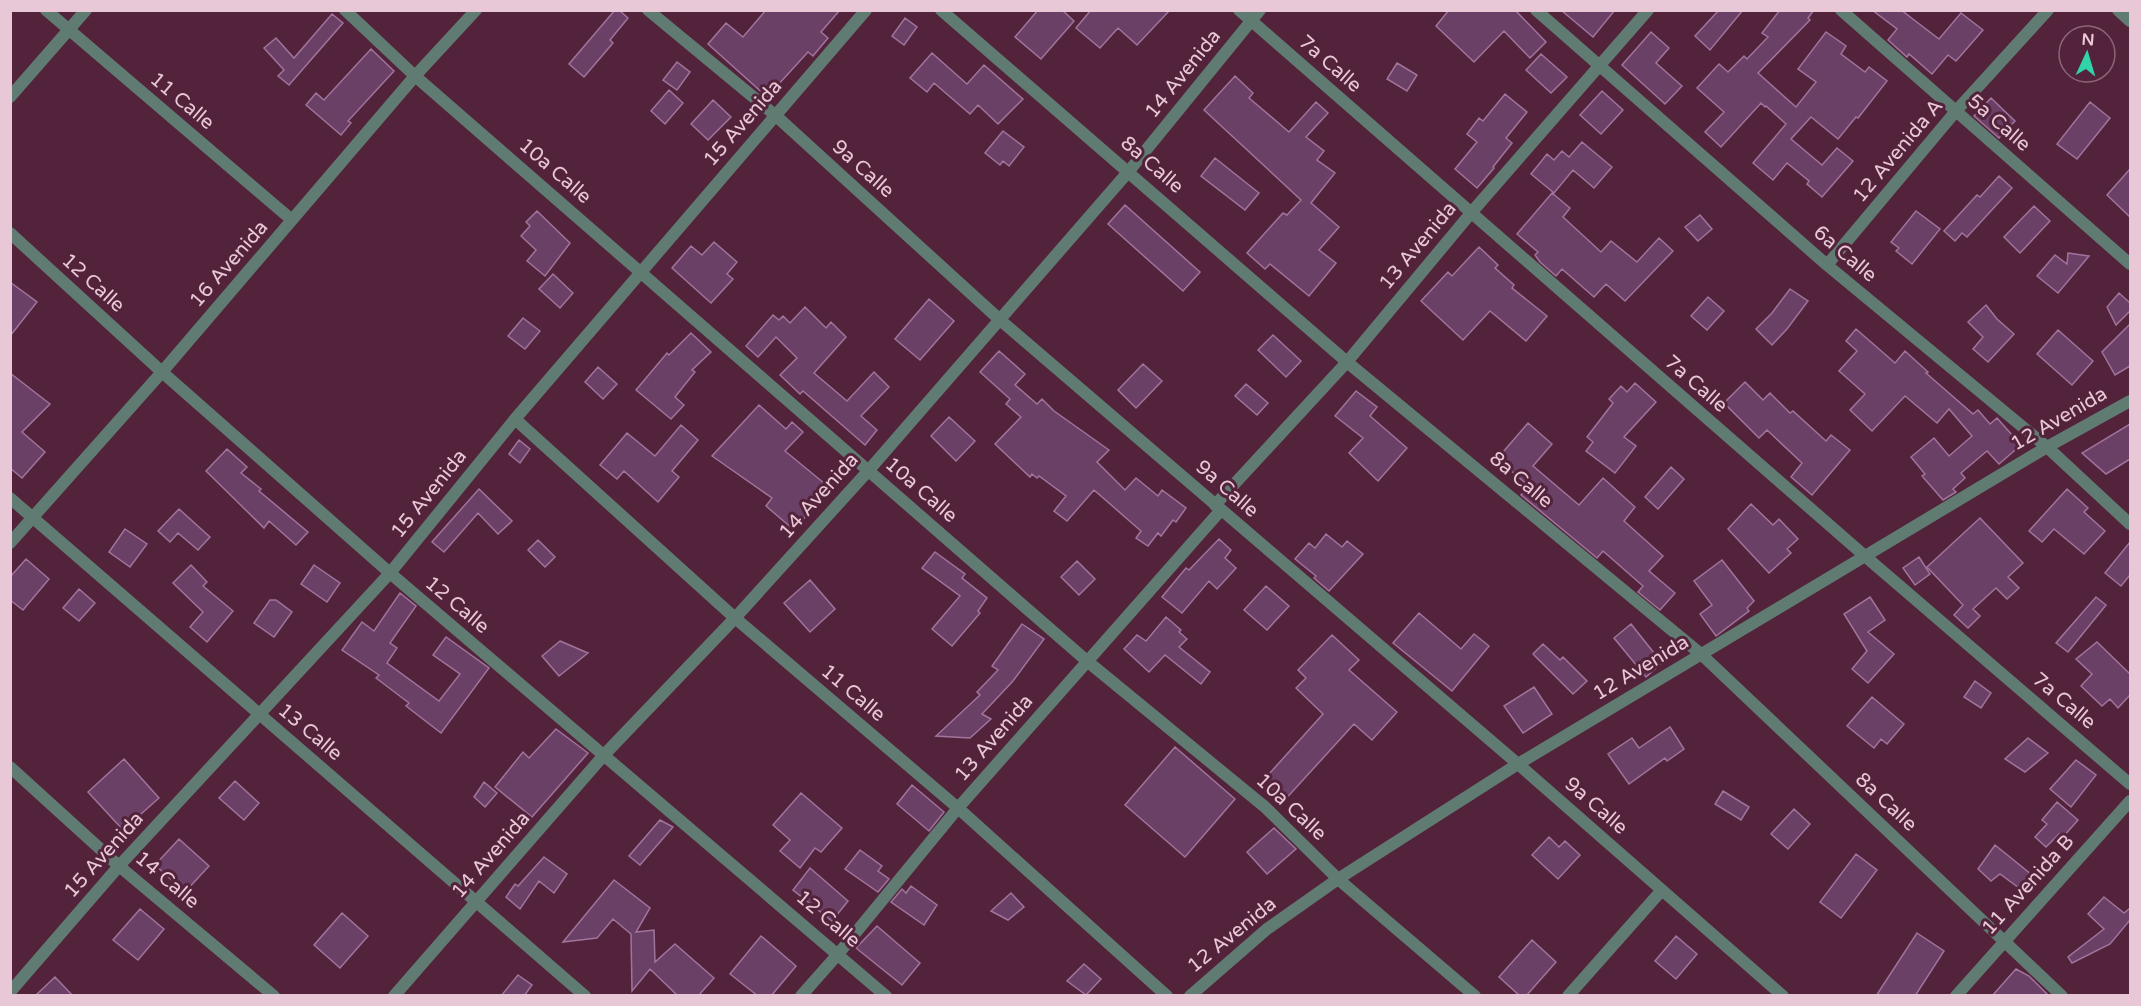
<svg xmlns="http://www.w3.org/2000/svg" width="2141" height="1006" viewBox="0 0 2141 1006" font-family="'Varela Round',sans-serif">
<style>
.building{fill:#6a4066;stroke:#a1749c;stroke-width:1.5}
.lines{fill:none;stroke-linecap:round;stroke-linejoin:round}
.minor{stroke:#607c72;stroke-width:12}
.labels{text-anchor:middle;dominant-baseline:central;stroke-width:6;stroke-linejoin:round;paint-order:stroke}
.street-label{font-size:20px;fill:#e8c8d6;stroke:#53223b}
</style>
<rect width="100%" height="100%" fill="#53223b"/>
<!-- building -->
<path class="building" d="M615,10h4l9,8 -18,22 3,3 -29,34 -15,-13z
M766,10h74l-19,22 7,6 -15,18 -5,-4 -41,45 -59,-53 18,-21 17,14z
M1038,10h24l12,11 -33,38 -26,-22z
M1091,10h79l-33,35 -19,-17 -18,20 -24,-20z
M1449,10h66l31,32 -16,16 -26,-27 -30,31 -38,-36z
M1561,10h54l-22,27z
M1719,10h24l-33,40 -15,-14z
M1780,10h34l-6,8 2,2 -52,53 38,34 20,-25 -18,-13 28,-37 20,14 -5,8 24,18 4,-5 18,14 -29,37 -2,-1 -18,22 -27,-22 -20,22 31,26 15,-17 16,13 -31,36 -15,-13 2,-3 -22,-18 -14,17 -20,-17 33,-39 -20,-18 -1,1 -4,-4 -40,44 -16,-15 19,-20 -27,-24 22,-24 9,8 16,-16 3,3 21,-22 -6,-4z
M1872,10h29l38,29 22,-26 22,17 -27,31 -8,-6 -16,19 -23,-20 -2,3 -19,-17 9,-11z
M332,14l11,9 -54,62 -11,-9 6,-6 -20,-22 12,-10 18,20z
M905,18l12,9 -13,18 -12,-9z
M1651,32l18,16 -13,15 26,23 -17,18 -43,-39z
M371,49l23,22 -46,50 3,2 -10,12 -35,-30 10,-12 8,7z
M932,53l35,31 17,-19 39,34 -25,25 -20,-19 -8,9 -36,-31 -7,9 -17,-14z
M1541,54l26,23 -16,16 -25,-23z
M677,62l13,10 -13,18 -14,-10z
M1397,63l20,12 -10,16 -20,-12z
M1235,76l18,17 -4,5 40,34 27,-30 12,11 -22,24 18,14 -7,9 18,13 -24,30 28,24 -20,23 17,13 -27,33 -39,-32 -5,5 -18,-16 36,-40 4,2 14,-15 -97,-90z
M669,90l14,13 -18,21 -14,-13z
M1602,91l21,19 -22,24 -21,-19z
M1505,94l22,18 -21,26 6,5 -19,24 1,1 -17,20 -22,-19 22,-27 -10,-8 12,-16 4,3z
M1991,98l24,23 -16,17 -25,-22z
M713,100l18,17 -23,23 -17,-16z
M2090,102l20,16 -33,41 -20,-15z
M1003,131l21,16 -15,19 -6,-5 -3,4 -15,-12z
M1582,142l30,25 -18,21 -21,-18 -19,23 -23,-19 16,-20 7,6 8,-9 7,6z
M1215,158l44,35 -14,17 -44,-34z
M2130,169v48l-23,-22z
M1999,176l13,12 -45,49 -5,-4 -7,8 -11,-10 33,-36 3,2z
M1552,193l18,15 -7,9 38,35 10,-11 26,21 22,-24 14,13 -48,50 -19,-17 -12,13 -32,-28 -6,7 -16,-14 -5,-7 3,-3 -21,-18z
M1125,205l75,67 -17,19 -75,-67z
M2034,206l16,15 -30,32 -16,-16z
M537,211l33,32 -25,33 -18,-15 9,-11 -15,-14 9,-10 -4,-4z
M1916,211l24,18 -28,35 -16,-13 3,-3 -8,-6z
M1700,215l12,14 -14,12 -13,-14z
M714,242l23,20 -10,12 6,5 -22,24 -39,-35 19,-22 11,9z
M1479,247l19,18 -3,3 19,17 -2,3 35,28 -21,25 -36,-30 -27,29 -42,-39 27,-29 4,4z
M2068,253l21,3 -31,37 -21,-17 18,-21 12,9z
M553,274l20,19 -13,15 -21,-19z
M10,282l27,20 -27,34z
M1790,289l18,12 -21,28 -15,16 -16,-16 16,-16z
M2119,293l11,10v8l-14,14 -9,-18z
M1708,297l16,14 -17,19 -16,-14z
M929,299l25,22 -34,39 -25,-21z
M1986,305l11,14 17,15 -26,28 -15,-13 10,-12 -15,-15z
M805,307l21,21 5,-6 15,15 -32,36 33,28 27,-29 15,15 -28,29 16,14 -12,15 -62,-54 -3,3 -20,-19 17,-17 -21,-21 -18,20 -12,-11 27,-31 6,5 4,-4 7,7z
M523,318l17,13 -15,18 -17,-13z
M2130,324v42l-15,9 -13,-23z
M1856,329l39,34 10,-12 23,21 -2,1 47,41 5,-4 12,14 7,-6 24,27 -22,19 -12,-13 -26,22 4,5 -12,11 3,3 -13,8 -21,-24 3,-2 -14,-17 23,-19 15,18 23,-20 -23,-27 -12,14 -32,-27 -33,35 -22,-21 15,-16 -26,-23 18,-20 -11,-10z
M2058,330l35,31 -21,24 -35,-31z
M691,333l20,19 -19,18 3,2 -20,25 9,8 -13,14 -35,-29 31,-37 2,2z
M1273,335l28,26 -15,16 -28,-27z
M999,351l26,23 -10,11 22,19 5,-5 12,12 55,39 -12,12 28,28 11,-12 22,18 4,-6 24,18 -10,14 -3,-2 -12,16 -3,-3 -10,13 -12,-8 5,-7 -47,-41 -27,31 -13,-10 12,-15 -27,-20 -2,2 -5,-4 -2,3 -35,-33 26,-27 -15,-13 4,-5 -30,-27z
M1143,364l19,17 -26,27 -18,-18z
M598,367l19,17 -14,15 -18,-17z
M10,373l40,31 -28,28 23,20 -23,26 -12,-10z
M1745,382l18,18 7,-7 20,20 3,-2 33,30 5,-6 19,15 -38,45 -21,-18 11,-14 -35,-33 -8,8 -35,-35z
M1635,383l21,19 -32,35 12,9 -21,27 -29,-22 7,-9 -6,-5 26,-34 -4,-4 12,-13 6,6z
M1246,384l22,19 -11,12 -22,-19z
M1356,391l21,16 -7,9 37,32 -29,33 -29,-28 14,-15 -28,-22z
M759,405l27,24 6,-7 11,10 -18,19 45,37 -36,42 -28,-24 6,-8 -60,-42z
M949,417l26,24 -19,20 -25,-25z
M1528,423l24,21 -19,22 46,39 24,-27 32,29 -11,14 39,35 -14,15 26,22 -15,17 -22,-18 5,-6 -40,-35 -6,7 -76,-63 8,-9 -32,-27z
M2130,424v35l-24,15 -24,-21z
M681,425l17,15 -26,31 7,6 -21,25 -34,-31 -7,8 -17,-14 27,-32 28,23z
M519,440l11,9 -10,14 -11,-9z
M227,449l20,18 -6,6 20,16 -2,2 49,41 -12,13 -27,-24 -5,7 -58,-57z
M1671,467l13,12 -26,30 -13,-12z
M479,489l33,32 -14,13 -20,-21 -34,39 -12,-10z
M2067,489l21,19 -4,4 21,19 -21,23 -30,-25 -12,13 -13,-11z
M1751,504l22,21 6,-6 19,20 -11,10 4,4 -22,20 -41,-44z
M179,509l31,28 -12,13 -20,-17 -8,9 -12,-11z
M1980,518l43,45 -15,14 11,11 -12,11 -11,-11 -23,21 7,7 -12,12 -14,-13 9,-10 -36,-38z
M125,529l22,15 -17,23 -21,-15z
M1326,534l16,13 5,-6 16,13 -34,37 -15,-13 2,-2 -21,-17 14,-16 6,5z
M1219,539l12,11 -6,8 11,10 -19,21 -8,-8 -27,32 -20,-16 24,-29 3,2z
M538,540l17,17 -10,10 -17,-17z
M2130,542v33l-9,11 -16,-13z
M935,552l30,22 -3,4 25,20 -9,13 2,2 -28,33 -20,-17 28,-33 -38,-28z
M1919,557l11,17 -15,11 -12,-17z
M26,559l23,20 -26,31 -13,-10v-23z
M1722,560l32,41 -7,7 2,3 -33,25 -16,-22 12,-9 -18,-24z
M1077,561l18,18 -16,16 -18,-18z
M191,565l16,17 -4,4 30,25 -26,31 -17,-15 13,-15 -30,-29z
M314,565l26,18 -13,19 -26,-18z
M810,580l25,29 -25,23 -26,-29z
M1266,586l23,20 -22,24 -23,-20z
M79,589l16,14 -16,18 -16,-13z
M400,593l16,13 -26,37 7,5 -10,15 52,38 21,-27 -27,-19 13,-18 43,31 -48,65 -35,-27 3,-3 -33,-25 3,-3 -37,-25 20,-28 12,9z
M1870,597l15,23 -17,12 26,22 -26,29 -16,-14 15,-18 -23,-37z
M2096,597l10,8 -38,47 -12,-9z
M270,600h6l16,12 -18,25 -20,-14z
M1419,613l42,36 13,-15 15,12 -37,45 -59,-48z
M1166,617l15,13 -2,2 8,7 -8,8 31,25 -9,12 -36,-29 -16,17 -25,-23 13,-14 9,6z
M1022,624l22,15 -31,42 -31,33 9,5 -21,19 -34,-2 44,-41 -3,-3 21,-22 -6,-4z
M1631,624l31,39 -16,14 -32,-39z
M1332,635l27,25 -10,10 48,42 -25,28 -18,-16 -72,79 -22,-19 63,-70 -27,-26 10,-10 -8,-8z
M560,641l28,12 -29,23 -17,-20z
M2097,642l33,32v21l-12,13 -8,-9 -8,7 -21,-20 11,-12 -16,-15z
M1543,644l17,16 3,-3 24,24 -14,13 -40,-40z
M1975,681l16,12 -10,15 -17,-11z
M1534,687l18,27 -29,19 -19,-27z
M1872,697l32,27 -17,20 -6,-5 -7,9 -27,-22z
M1670,727l14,22 -17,12 -2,-3 -36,26 -21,-30 24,-16 7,10z
M556,729l32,24 -56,64 -37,-30 28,-35 6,6z
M2028,738l20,15 -23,19 -20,-13z
M1175,747l60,52 -50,58 -60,-52z
M124,759l35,39 -36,32 -35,-38z
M2076,760l20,15 -25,32 -21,-18z
M235,781l24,22 -15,17 -25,-22z
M484,782l13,11 -12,14 -11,-10z
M912,785l32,27 -15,19 -32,-27z
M1723,791l26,16 -8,13 -26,-16z
M801,793l41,35 -21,24 -6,-4 -15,20 -20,-17 10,-11 -17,-15z
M2057,802l21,18 -15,17 -4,-3 -13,13 -11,-10 12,-13 -5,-4z
M1794,809l16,15 -22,25 -17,-15z
M660,820l13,7 -33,38 -11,-9z
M1274,828l22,21 -29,25 -20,-22z
M1549,837l10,10 6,-6 15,14 -22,24 -26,-24z
M179,839l30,27 -24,26 -30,-27z
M1995,845l37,30 -9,16 -23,-17 -9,7 -13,-12z
M860,850l22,16 -4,5 11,8 -11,13 -33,-23z
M1856,854l21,16 -36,48 -21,-16z
M544,857l23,17 -13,19 -15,-12 -19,28 -14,-12 9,-13 3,2z
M810,868l38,33 -16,20 -39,-31z
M614,880l36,28 -14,24 18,-2 1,32 20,-18 39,34 -16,18h-20l-28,-27 -18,22 -1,-57 -18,-15 -16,19 -34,4z
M911,886l26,19 -13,20 -33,-23 11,-13 4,4z
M1011,893l13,14 -16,13 -17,-9z
M2104,897l20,16 6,-5v12l-20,24 -38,19 -4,-6 36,-28 -16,-15z
M140,909l24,20 -26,31 -25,-20z
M342,913l26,23 -28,32 -26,-23z
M877,926l43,37 -18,22 -46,-37z
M1917,933l27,18 -29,45h-39z
M761,936l35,30 -25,30h-13l-28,-22z
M1676,936l21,18 -21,25 -21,-18z
M1532,940l24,22 -30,34h-6l-21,-19z
M1084,964l17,15 -15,16 -19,-14z
M2016,969l13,7 20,20h-57z
M518,975l14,10 -8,11h-23z
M55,977l18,19h-38z"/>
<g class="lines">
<!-- minor -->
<path class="minor" d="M46,10l246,210
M345,10l70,66 672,585 178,146 73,72 137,117
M648,10l127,105 224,204 519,445 265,232
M941,10l406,352 355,293 360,341
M1239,10l627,547 264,227
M1536,10l291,255 220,182 83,77
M1841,10l289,254
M2118,10l12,11
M10,97l76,-87
M10,233l152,139 228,201 496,423
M1827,265l129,-154 92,-101
M515,419l220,199 223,190 209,188
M10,498l575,498
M1215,505l132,-143 124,-149 177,-203
M10,543l152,-171 253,-296 61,-66
M10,767l109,99 155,130
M10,992l109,-126 271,-293 125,-154 351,-409
M394,996l210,-241 131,-137 134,-148 260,-299 131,-161
M801,996l38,-43 119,-145 263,-298
M1190,996l77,-67 71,-50 180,-115 529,-317 83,-46
M1568,996l94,-106
M1956,996l174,-195"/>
</g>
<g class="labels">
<!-- street labels -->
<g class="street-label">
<text transform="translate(1330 64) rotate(41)">7a Calle</text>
<text transform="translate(1183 74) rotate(-51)">14 Avenida</text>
<text transform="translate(182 101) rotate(40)">11 Calle</text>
<text transform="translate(743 123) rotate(-49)">15 Avenida</text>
<text transform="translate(1999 123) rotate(41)">5a Calle</text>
<text transform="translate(1898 151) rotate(-50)">12 Avenida A</text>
<text transform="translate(1152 165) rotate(41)">8a Calle</text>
<text transform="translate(863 169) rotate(42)">9a Calle</text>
<text transform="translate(555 171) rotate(41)">10a Calle</text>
<text transform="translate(1418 246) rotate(-50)">13 Avenida</text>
<text transform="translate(1845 254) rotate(40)">6a Calle</text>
<text transform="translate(229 264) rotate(-49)">16 Avenida</text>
<text transform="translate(93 283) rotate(42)">12 Calle</text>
<text transform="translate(1696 384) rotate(41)">7a Calle</text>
<text transform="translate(2059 419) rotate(-30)">12 Avenida</text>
<text transform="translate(1521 480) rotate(40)">8a Calle</text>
<text transform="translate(1227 489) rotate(41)">9a Calle</text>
<text transform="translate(921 490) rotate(41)">10a Calle</text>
<text transform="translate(429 494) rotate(-51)">15 Avenida</text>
<text transform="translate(819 496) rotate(-48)">14 Avenida</text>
<text transform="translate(457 605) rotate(40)">12 Calle</text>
<text transform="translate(1641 668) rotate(-31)">12 Avenida</text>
<text transform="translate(853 693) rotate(40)">11 Calle</text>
<text transform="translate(2064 701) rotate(40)">7a Calle</text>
<text transform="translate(310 732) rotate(40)">13 Calle</text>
<text transform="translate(994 738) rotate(-49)">13 Avenida</text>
<text transform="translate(1886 802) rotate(43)">8a Calle</text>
<text transform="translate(1596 806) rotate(41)">9a Calle</text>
<text transform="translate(1291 807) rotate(43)">10a Calle</text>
<text transform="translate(104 855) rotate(-48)">15 Avenida</text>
<text transform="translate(491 855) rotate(-49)">14 Avenida</text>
<text transform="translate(167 880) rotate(40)">14 Calle</text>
<text transform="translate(2028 885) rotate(-48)">11 Avenida B</text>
<text transform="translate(828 919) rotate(40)">12 Calle</text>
<text transform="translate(1232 935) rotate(-39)">12 Avenida</text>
</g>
</g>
<!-- border -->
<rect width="2141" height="1006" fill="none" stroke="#e8c8d6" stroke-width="24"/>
<!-- north arrow -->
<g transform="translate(2087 54) rotate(4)"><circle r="28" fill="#53223b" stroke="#8f6479" stroke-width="1.5"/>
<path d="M0-4.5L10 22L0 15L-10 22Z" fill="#31d4a9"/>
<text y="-9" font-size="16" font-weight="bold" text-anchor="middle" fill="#e8c8d6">N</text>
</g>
</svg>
